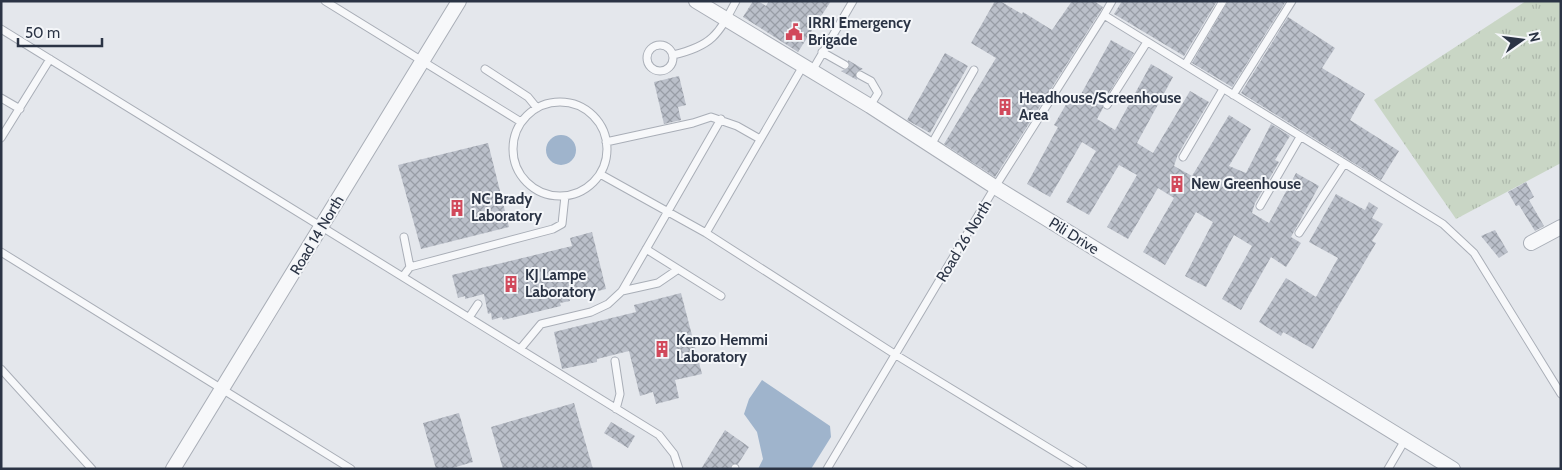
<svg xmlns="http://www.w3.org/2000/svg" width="1562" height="470" viewBox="0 0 1562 470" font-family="Cabin,sans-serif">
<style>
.grass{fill:url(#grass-tufts)}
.water{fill:#9fb4cc}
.building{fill:url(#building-cross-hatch)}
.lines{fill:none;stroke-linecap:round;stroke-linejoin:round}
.lane-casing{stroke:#a9aeb7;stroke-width:9}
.street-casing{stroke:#a9aeb7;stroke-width:16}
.lane{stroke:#f7f8fa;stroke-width:7}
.street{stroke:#f7f8fa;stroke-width:14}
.labels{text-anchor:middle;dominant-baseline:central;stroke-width:4;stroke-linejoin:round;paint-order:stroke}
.poi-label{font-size:15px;font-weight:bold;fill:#2b3445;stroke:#f4f6f9;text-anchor:start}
.street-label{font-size:15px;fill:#2b3445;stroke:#f4f6f9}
</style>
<defs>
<pattern id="grass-tufts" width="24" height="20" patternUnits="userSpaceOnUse" patternTransform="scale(1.25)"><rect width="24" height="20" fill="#c9d6c5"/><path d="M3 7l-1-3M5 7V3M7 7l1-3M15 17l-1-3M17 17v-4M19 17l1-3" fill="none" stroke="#adb8ab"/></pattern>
<pattern id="building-cross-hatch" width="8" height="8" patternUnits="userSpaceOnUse" patternTransform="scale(1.25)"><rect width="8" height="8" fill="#bbc0ca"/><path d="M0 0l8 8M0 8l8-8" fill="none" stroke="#989da6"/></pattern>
</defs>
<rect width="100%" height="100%" fill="#e4e7ec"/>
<!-- grass -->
<path class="grass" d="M1526,1h35v162l-105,56 -82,-119z"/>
<!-- water -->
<path class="water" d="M546 150a15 15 0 1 1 30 0a15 15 0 1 1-30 0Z
M762,380l68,46 1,11 -20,32h-53l5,-10 -6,-27 -13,-18 5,-15z"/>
<!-- building -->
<path class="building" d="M753,1h5l8,5 3,-5h62l-33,51 -55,-35z
M995,1h5l22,13 1,-2 29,18 20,-29h22l9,6 -108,170 -51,-33 52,-86 -25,-15z
M1122,1h95l-33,55 -70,-42z
M1228,1h58l-54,86 -40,-24z
M1288,17l47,31 -13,20 43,26 -15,26 49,31 -18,29 -140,-87z
M1111,40l23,13 -31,49v6l-6,11 18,11 36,-66 22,13 -36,66 16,10 37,-62 19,11 -31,52 -4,12 18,10 37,-61 22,14 -22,37 17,7 25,-49 19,12 -15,24 4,2 -24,41 -3,10 17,10 27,-50 23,13 -28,51 10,6 -15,24 -15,-10 -30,53 -19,-11 30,-53 -18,-11 -28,52 -21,-11 28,-54 -17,-10 -31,53 -22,-13 31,-54 -16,-10 -30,51 -21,-12 30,-52 -18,-10 -30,50 -23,-13 30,-51 -14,-9 -32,55 -23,-13 31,-57 -4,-2 14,-24 7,4z
M945,53l23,13 -38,67 -23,-13z
M848,60l15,9 -7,3 1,8 -16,-9 8,-3z
M679,76l7,29 -8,2 3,13 -17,4 -10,-42z
M488,143l21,84 -88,22 -23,-84z
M1526,182l8,15 -5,3 15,26 -9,5 -16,-26 -3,1 -8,-14z
M1336,194l29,16 4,-8 9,6 -6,10 11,6 -11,17 4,2 -63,106 -30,-17 -2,4 -22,-14 27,-44 30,19 22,-39 -29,-16z
M1495,230l13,22 -9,6 -18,-22z
M592,232l14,57 -37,9 1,3 -10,2 1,3 -58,14 -1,-3 -10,3 -1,-7 -3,1 -4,-20 -19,5v-3l-7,2 -6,-23 120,-29 -2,-8z
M681,293l21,81 -27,6 4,18 -23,6 -3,-12 -13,4 -11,-45 -32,8v3l-35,7 -8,-37 82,-20 -2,-7z
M574,403l19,66h-90l-12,-42z
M459,413l14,49 -24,7h-13l-13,-46z
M611,422l24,14 -7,12 -24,-15z
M725,430l24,17 -11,17h-6l-2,5h-29z"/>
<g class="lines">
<!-- lane casing -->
<g class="lane-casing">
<path id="lane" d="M325,1l196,121
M1112,1l-8,14 339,209 31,29 87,141
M1,29l658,406 15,19 5,15
M647 58a13 13 0 1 1 26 0a13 13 0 1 1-26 0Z
M822,52l23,13
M673,55c39,-9 45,-20 63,-54
M1185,65l38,-64
M485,69l43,28 9,11
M812,71l41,-70
M860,75l11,6 7,12 -8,13
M1233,95l59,-94
M1,98l19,11
M513 149a47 47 0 1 1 94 0a47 47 0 1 1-94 0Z
M1107,105l40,-63
M1,138l49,-79
M606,142l87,-19 18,-6 26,9 23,13
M931,145l43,-75
M1183,157l40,-68
M600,174l106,59 190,122 187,114
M1260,206l40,-69
M706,233l97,-167
M1299,233l45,-69
M404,237l6,30
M646,249l75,47
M1,252l350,217
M404,275l6,-8 143,-38 9,-5 3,-28
M622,291l36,-8 19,-13
M470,316l8,-12
M521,348l20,-24 50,-12 17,-8 14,-13 99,-172
M615,361l5,33 -4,15
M1,369l91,100
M735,469v-1
M827,469l168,-282 109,-172
M1388,469l17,-29"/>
</g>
<!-- street casing -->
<g class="street-casing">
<path id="street" d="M696,1l174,105 125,81 458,282
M1531,243l30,-16
M173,469l286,-468"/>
</g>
<!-- lane -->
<use href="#lane" class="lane"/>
<!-- street -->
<use href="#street" class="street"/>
</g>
<!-- icons -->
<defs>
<g id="civic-bare" transform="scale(1.35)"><path d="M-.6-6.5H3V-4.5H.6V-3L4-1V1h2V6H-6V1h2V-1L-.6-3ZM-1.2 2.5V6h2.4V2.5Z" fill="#d1495b" stroke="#f4f6f9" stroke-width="2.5" paint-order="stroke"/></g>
<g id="building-bare" transform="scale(1.35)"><path d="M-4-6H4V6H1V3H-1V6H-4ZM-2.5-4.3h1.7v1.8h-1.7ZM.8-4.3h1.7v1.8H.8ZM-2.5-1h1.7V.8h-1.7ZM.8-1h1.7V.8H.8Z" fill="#d1495b" stroke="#f4f6f9" stroke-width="2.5" paint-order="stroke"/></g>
</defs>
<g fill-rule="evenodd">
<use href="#civic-bare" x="794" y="32"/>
<use href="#building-bare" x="1005" y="107"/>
<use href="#building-bare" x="1177" y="184"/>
<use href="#building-bare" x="457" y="208"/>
<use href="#building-bare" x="511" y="284"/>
<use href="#building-bare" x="662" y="349"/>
</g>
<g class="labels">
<!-- poi labels -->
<g class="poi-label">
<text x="808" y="23">IRRI Emergency<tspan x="808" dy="17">Brigade</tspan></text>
<text x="1019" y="98">Headhouse/Screenhouse<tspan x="1019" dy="17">Area</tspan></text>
<text x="1191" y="184">New Greenhouse</text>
<text x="471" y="199">NC Brady<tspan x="471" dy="17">Laboratory</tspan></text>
<text x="525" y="275">KJ Lampe<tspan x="525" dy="17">Laboratory</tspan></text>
<text x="676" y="340">Kenzo Hemmi<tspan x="676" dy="17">Laboratory</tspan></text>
</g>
<!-- street labels -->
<g class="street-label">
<text transform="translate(317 235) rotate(-59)">Road 14 North</text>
<text transform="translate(1074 236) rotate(32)">Pili Drive</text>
<text transform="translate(964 241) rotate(-59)">Road 26 North</text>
</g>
</g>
<!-- border -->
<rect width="1562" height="470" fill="none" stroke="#2b3445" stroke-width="5"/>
<!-- north arrow -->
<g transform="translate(1522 40) rotate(76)" stroke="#f4f6f9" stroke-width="4" paint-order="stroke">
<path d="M0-4L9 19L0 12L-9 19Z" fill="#2b3445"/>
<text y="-8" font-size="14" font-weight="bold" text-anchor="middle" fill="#2b3445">N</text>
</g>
<!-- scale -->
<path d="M18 38v8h84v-8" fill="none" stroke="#2b3445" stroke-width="2.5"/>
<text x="25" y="38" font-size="15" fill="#2b3445" stroke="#f4f6f9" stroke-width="4" paint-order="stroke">50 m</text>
</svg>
